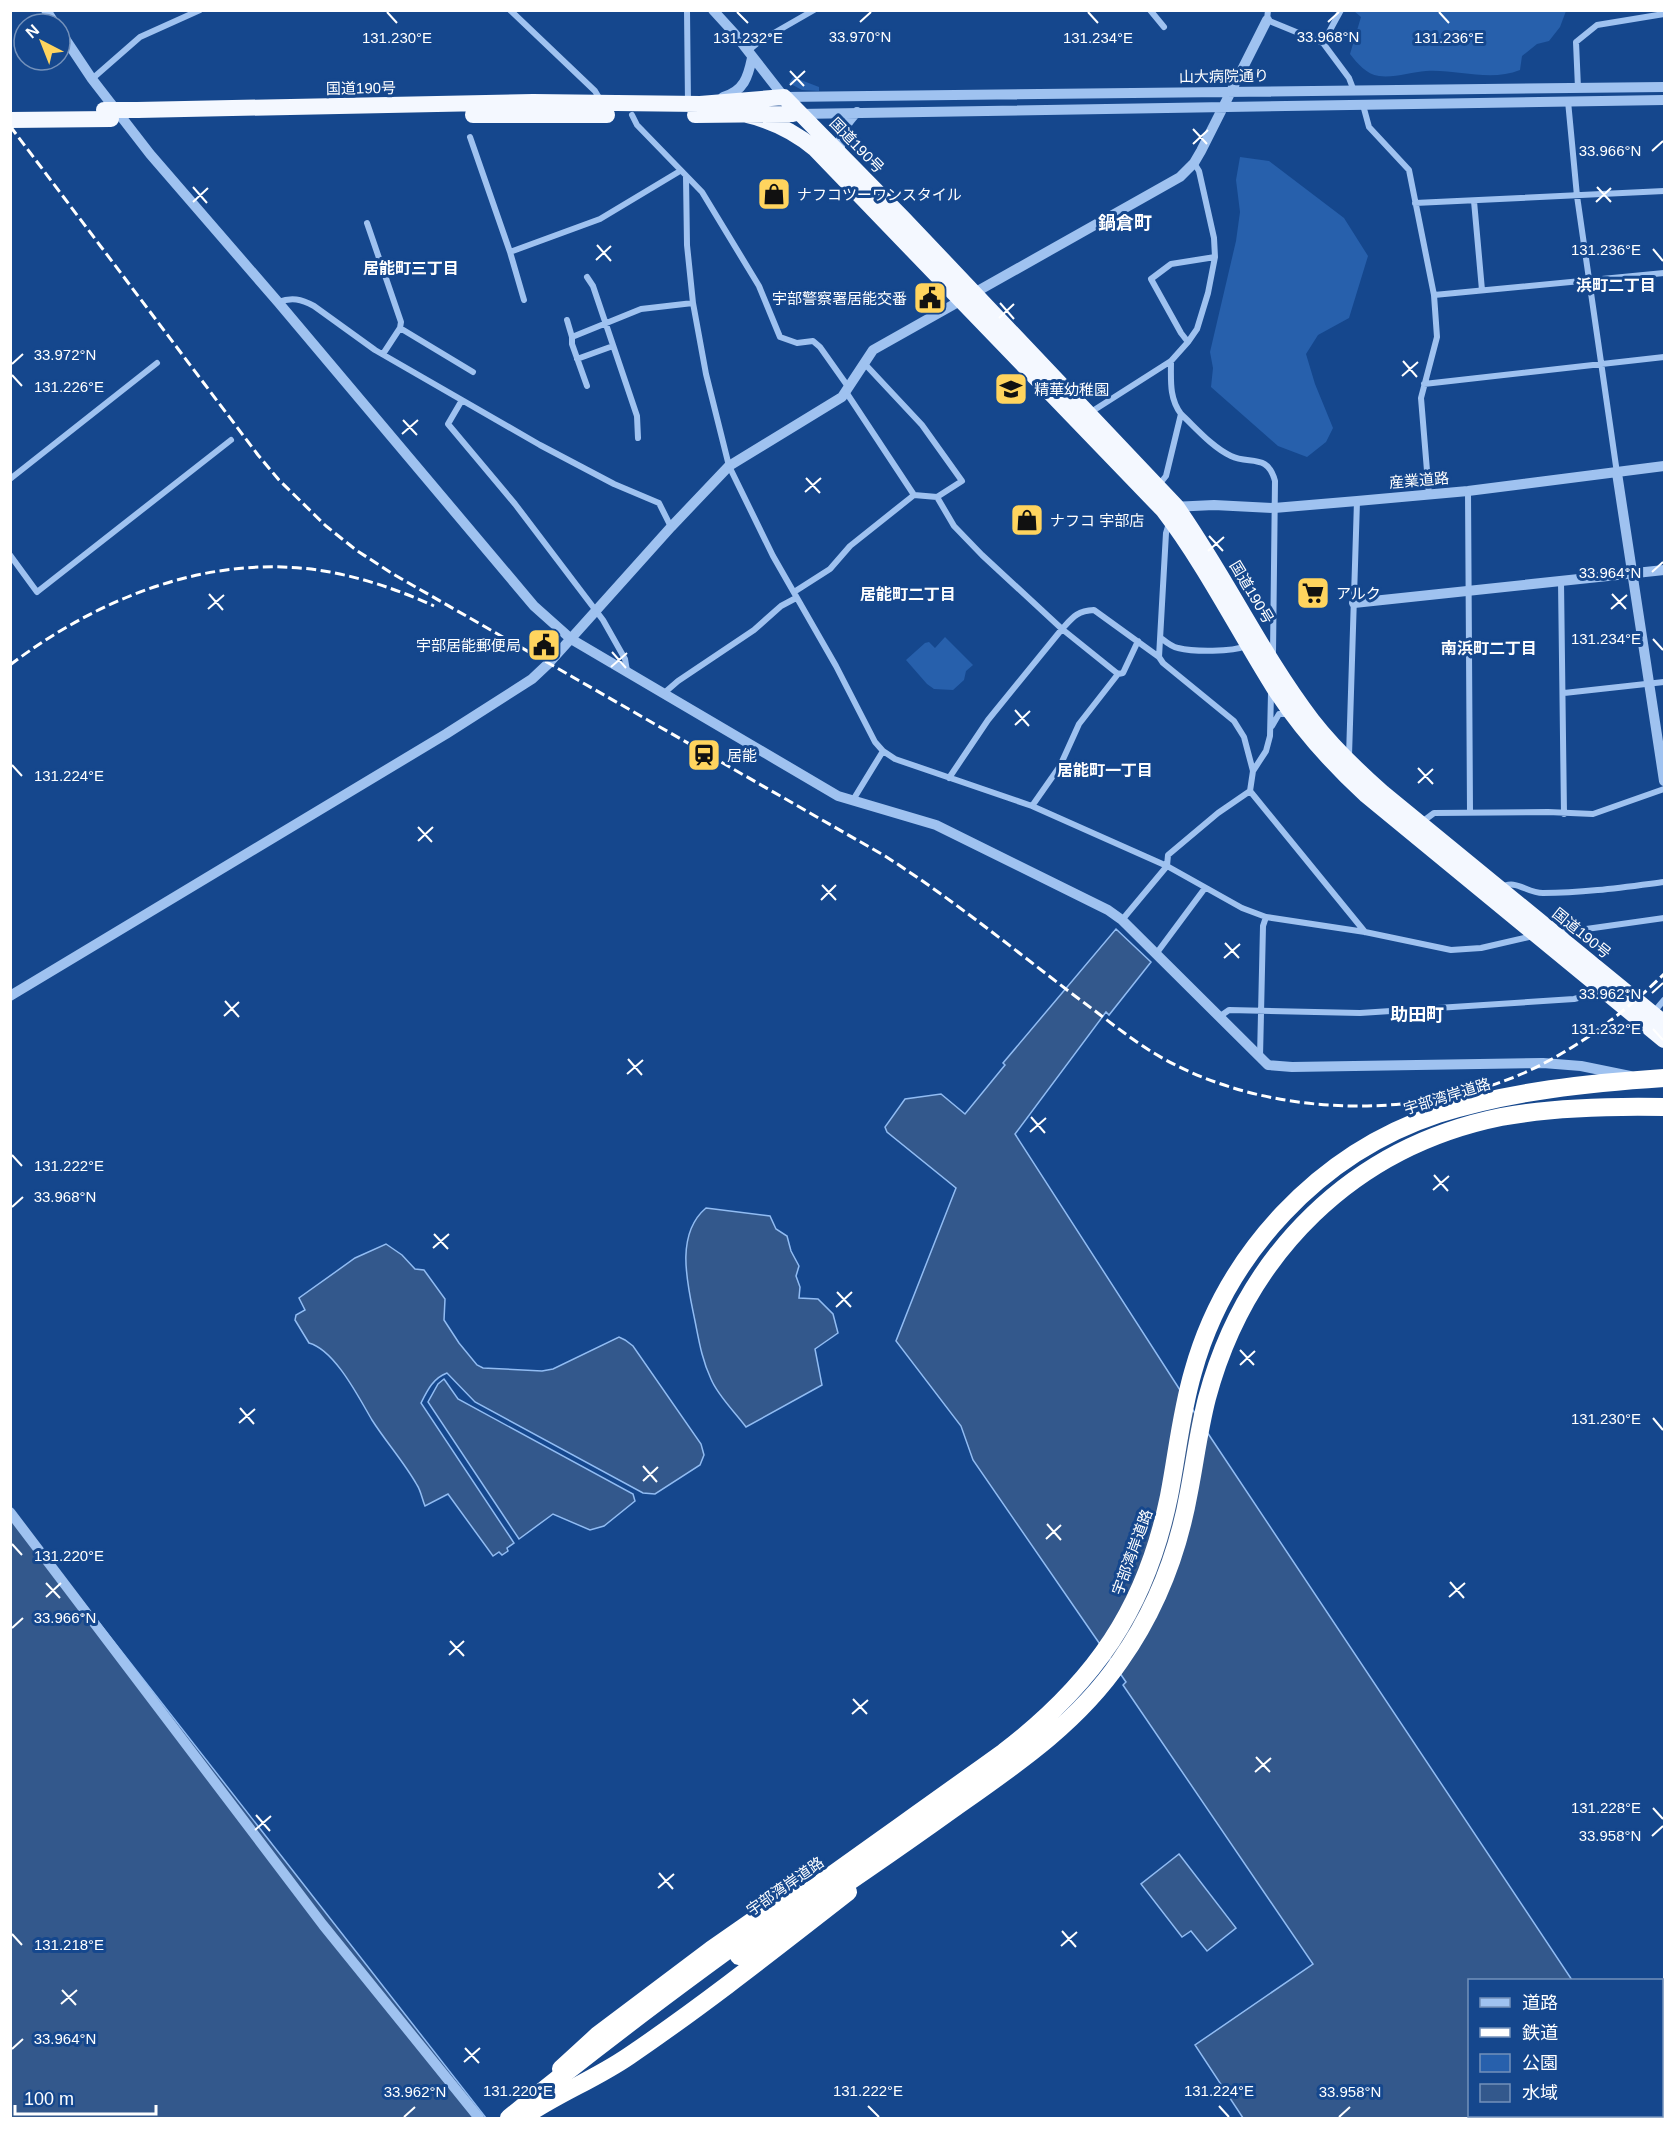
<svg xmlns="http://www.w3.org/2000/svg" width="1675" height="2129" viewBox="0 0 1675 2129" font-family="Arial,'Noto Sans JP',sans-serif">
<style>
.green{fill:#2760ac}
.water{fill:#33588c;stroke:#91bcf3;stroke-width:1.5}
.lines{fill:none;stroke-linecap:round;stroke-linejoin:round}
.minor{stroke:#9fc2f0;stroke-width:6}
.tertiary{stroke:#9fc2f0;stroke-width:10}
.trunk{stroke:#f4f8ff;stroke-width:16}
.motorway{stroke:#fff;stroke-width:18}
.rail{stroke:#fff;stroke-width:3;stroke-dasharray:10 4.5;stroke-linecap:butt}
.trunk-bridge{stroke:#f4f8ff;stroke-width:16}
.motorway-bridge{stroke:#fff;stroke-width:18}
.ticks{fill:none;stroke:#fff;stroke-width:2}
.labels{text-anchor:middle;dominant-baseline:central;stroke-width:6;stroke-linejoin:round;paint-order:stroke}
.street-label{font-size:15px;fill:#fff;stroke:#15478d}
.poi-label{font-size:15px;fill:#fff;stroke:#15478d;text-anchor:start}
.neighbourhood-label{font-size:16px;font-weight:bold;fill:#fff;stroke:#15478d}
.quarter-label{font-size:18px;font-weight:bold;fill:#fff;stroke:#15478d}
.ticks-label{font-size:15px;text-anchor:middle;fill:#fff;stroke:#15478d;stroke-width:6;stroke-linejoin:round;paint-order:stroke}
</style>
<rect width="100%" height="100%" fill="#15478d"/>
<!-- green -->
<path class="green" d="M1354,11h212l-6,16 -11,14 -12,3 -15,12 -2,14c-30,12 -63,-1 -94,1 -14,1 -32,7 -47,5 -13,-2 -21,-12 -29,-22l11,-37z
M793,77l26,10v4l-17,-1 -13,-7z
M1240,157l29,4 75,57 24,38 -19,62 -31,17 -12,19 9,30 18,44 -7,14 -19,15 -29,-11 -67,-59 2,-19 -3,-16 26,-111 4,-29 -4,-32z
M945,637l28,28 -7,6 -2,9 -11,10 -19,-1 -7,-5 -21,-24 19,-17 4,-1 6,6z"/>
<!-- water -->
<path class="water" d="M1116,929l35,33 -42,53 -3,-3 -91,122 194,301 363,545h-102v136l192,-1 2,3h-421l-48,-73 118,-81 -190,-279 3,-3 -153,-222 -12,-34 -65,-85 60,-153 -69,-56 -2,-5 20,-28 36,-5 24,20 40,-49 -2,-2z
M706,1208l64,8 6,13 11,7 4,15 8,15 -3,10 4,11 -1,11 19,1 15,15 5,19 -23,16 7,36 -76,42c-11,-15 -28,-31 -35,-48 -9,-19 -12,-38 -16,-58 -7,-35 -21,-86 11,-113z
M386,1244l16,11 13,14 9,1 21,29 -1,21 15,23 18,22 6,3 59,3 11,-2 66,-32 6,3 8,6 68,98 3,11 -4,10 -45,29 -12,-1 -168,-91 -28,-29c-14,5 -20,18 -26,30l93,140 -7,5 1,3 -6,4 -3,-3 -6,4 -45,-62 -23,12c-3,-7 -4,-15 -8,-21 -13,-23 -31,-43 -45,-65 -13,-22 -37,-70 -63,-77l-14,-23 1,-5 9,-5 -6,-12 56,-40z
M444,1379l14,20 175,95 2,7 -31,25 -14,4 -37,-16 -34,25 -91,-137 10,-18z
M11,1510l475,608h-475z
M1179,1854l57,74 -29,23 -16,-20 -9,6 -41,-53z"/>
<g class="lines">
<!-- minor -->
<path class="minor" d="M510,10l85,81 6,10
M687,10l1,94
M1150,10l14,17
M1268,10l-1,10 56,23 18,-33
M1323,43l26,35 5,13
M748,51l12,-10 54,-31
M92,79l48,-42 60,-27
M1578,88l-2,-46 21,-17 67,-11
M1568,101l9,95 40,277
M1363,105l6,22 40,43 25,125 3,42 -16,61 8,97
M632,115l5,10 65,67 57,94 21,51 17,6 16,-2 7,6 29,41
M470,137l40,115 14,48
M686,177l1,68 6,58 13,71 23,92 44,90 63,110 39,76 8,9 12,8 137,47 135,60 75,42 24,9 99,15 86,18 30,-2 52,-12
M1474,201l8,89
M1415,203l249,-12
M367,223l34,99 -1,6 -17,26
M510,252l90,-33 80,-48
M587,277l6,9 44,130 1,22
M1434,295l230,-22
M278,302c14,-5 23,-3 36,4l61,44 165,95 74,39 45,19 12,24
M567,320l5,17v7l15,42
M400,328l73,44
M572,337l69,-28 52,-6
M1188,342l-7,-9 -30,-54 20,-15 44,-7
M577,359l36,-13
M1171,361c0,19 -2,37 10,53 15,14 31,33 50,42 18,9 37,-3 44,25l-2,172
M1424,384l240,-27
M846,392l68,103
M462,400l-14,24 67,80 88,116 22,39 2,12
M1091,412l80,-51 17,-19 9,-13 11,-36 7,-36 -1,-19 -15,-67 -5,-8
M10,479l147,-116
M1158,486l8,-10 15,-62
M1468,491l2,321
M937,497l17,29 28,29 80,74 56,45
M10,555l27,37 194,-152
M1561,582l3,232
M794,592l36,-23 20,-23 64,-51 23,2 25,-16 -40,-56 -58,-62
M1161,638c5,4 11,9 17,10 16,4 54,4 68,-2
M1159,657l7,-124 3,-10
M1564,693l100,-11
M663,694l15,-13 76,-51 27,-24 15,-8
M1272,726l7,-12h9
M1349,756l8,-255
M1253,771l13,-20 4,-15 1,-43
M949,778l39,-58 74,-91c11,-12 15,-18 32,-19l65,47 4,6 71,58 10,16 9,34 -3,20 115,141
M853,800l30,-49
M1032,806l28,-40 19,-42 39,-50 5,-1 15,-32
M1422,822l12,-9 114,-1 45,2 71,-25
M1500,888c16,-10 26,5 43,5 41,0 82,-6 121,-11
M1122,920l45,-54 1,-11 50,-42 32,-22
M1558,933l106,-15
M1156,954l49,-66
M1653,1013l11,-13
M1219,1017l10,-7 131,3 214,-14 27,-7
M1260,1057l3,-131 3,-9"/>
<!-- tertiary -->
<path class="tertiary" d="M46,10l9,14
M713,10l21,23 50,64 880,-10
M60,31l32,48 58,75 128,148 256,304 37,33 267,157 98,29 172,85 14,10 146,145 24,2 251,-4 38,3 49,10
M723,97c21,-6 25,-20 29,-39
M798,114l866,-14
M840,154c-1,-19 4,-29 17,-42
M1617,473l47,308
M1172,507l42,-2 60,3 83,-7 111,-10 196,-25
M1354,603l310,-33
M10,996l436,-262 86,-55 17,-16 122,-136 58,-61 113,-69 31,-47 307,-173 14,-14 7,-12 66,-131
M10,1512l313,413 156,193"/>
<!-- trunk -->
<path class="trunk" d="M137,110l396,-8 167,2 84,-7 119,121 273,288c49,69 85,147 136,214 21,27 45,50 71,73l281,230
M743,114c27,6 51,17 72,35l348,361c42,55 74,119 111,178 26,40 57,75 92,107l298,245
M473,115h134
M695,115l98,-1
M10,120l101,-1"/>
<!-- motorway -->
<path class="motorway" d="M561,2069l37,-34 113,-85 83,-58
M522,2118c34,-24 72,-38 107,-62 75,-51 147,-108 219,-164"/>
<!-- rail -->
<path class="rail" d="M10,126l248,329 21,25 47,46 30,24 37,24 492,282c66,42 127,92 190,140 29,21 57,45 89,63 105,58 250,62 360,14 53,-24 99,-59 140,-99
M10,665c91,-69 205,-114 320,-93 37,7 71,19 104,34"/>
<!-- trunk-bridge -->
<path class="trunk-bridge" d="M104,110h33"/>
<!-- motorway-bridge -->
<path class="motorway-bridge" d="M739,1956c72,-48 143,-96 214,-147 61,-43 124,-85 167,-148 36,-51 58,-108 69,-169 6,-31 10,-63 18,-94 39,-145 146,-251 294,-281 54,-10 109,-11 163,-10
M509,2118c159,-130 328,-246 495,-366 90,-69 142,-143 165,-256 8,-41 12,-83 24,-124 33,-119 127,-219 245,-258 73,-23 151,-31 226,-36"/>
</g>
<!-- ticks -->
<path class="ticks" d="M387,12l10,11M737,12l11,11M1088,12l10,11M1439,12l10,11M860,22l11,-10M1328,22l11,-10M790,71l14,15M790,85l15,-14M1193,129l14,15M1193,144l15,-14M1652,151l11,-10M193,187l14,16M1597,187l14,15M193,202l15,-14M1596,202l15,-14M597,245l14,16M1653,249l10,12M596,260l15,-14M1000,303l14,16M999,318l15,-14M1403,361l14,16M12,364l11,-10M12,375l10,11M1402,376l16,-14M403,420l14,15M402,434l16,-14M806,478l14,15M805,492l16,-14M1209,536l14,15M1208,551l16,-14M1652,572l11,-10M209,594l14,16M1612,594l14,15M208,609l16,-14M1611,609l16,-14M1653,639l10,11M612,652l14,16M611,667l16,-14M1015,710l14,16M1015,725l15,-14M12,765l10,11M1418,768l15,16M1418,783l15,-14M418,827l14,15M418,841l15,-14M822,885l14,15M821,900l15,-15M1225,943l14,15M1224,958l16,-14M1652,993l11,-10M225,1001l14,16M224,1016l15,-14M1653,1029l10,11M628,1059l14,16M627,1074l16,-14M1031,1117l14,16M1030,1132l16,-14M12,1155l10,11M1434,1175l14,16M1433,1190l16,-14M12,1207l11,-10M434,1234l14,15M433,1248l16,-14M837,1292l14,15M836,1307l16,-15M1240,1350l14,15M1240,1365l15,-14M240,1408l14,16M1653,1418l10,12M239,1423l16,-14M643,1466l14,16M643,1481l15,-14M1047,1524l14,16M1046,1539l15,-14M12,1544l10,11M1450,1582l14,16M46,1583l14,15M46,1597l15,-14M1449,1597l16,-14M12,1628l11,-10M450,1641l14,15M449,1655l15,-14M853,1699l14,15M852,1714l16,-14M1256,1757l14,15M1255,1772l16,-14M1653,1808l10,11M256,1815l14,16M255,1830l16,-14M1652,1836l11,-10M659,1873l14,16M658,1888l16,-14M1062,1931l14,16M12,1934l10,11M1061,1946l16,-14M62,1990l14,15M61,2004l16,-14M465,2048l14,15M12,2049l11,-10M464,2062l16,-14M518,2106l10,11M868,2106l11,11M1219,2106l10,11M404,2117l11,-10M1339,2117l11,-10"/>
<!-- icons -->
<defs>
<g id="shop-square" transform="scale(1.725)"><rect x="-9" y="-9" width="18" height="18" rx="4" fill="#ffd45e" stroke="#15478d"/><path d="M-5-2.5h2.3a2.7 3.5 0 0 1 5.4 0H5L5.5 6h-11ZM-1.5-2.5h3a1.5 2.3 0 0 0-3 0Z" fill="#111"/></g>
<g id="civic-square" transform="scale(1.725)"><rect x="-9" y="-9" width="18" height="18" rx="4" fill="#ffd45e" stroke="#15478d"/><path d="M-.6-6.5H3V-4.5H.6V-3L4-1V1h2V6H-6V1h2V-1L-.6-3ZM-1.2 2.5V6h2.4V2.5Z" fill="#111"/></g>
<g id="school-square" transform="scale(1.725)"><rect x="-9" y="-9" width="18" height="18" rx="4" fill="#ffd45e" stroke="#15478d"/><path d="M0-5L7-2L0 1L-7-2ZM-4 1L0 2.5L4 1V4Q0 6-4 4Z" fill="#111"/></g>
<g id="supermarket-square" transform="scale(1.725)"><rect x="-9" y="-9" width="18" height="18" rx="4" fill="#ffd45e" stroke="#15478d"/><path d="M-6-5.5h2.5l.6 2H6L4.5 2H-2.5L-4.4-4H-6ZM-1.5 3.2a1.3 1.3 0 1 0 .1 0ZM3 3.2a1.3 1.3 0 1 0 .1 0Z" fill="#111"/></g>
<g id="station-square" transform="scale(1.725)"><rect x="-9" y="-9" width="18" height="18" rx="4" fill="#ffd45e" stroke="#15478d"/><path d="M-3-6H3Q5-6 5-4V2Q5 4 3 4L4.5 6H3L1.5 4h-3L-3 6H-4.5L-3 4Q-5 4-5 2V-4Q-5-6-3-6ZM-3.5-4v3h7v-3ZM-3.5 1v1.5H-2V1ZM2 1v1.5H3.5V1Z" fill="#111"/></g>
</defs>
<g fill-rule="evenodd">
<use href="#shop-square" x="774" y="194"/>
<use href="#civic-square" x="930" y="298"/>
<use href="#school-square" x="1011" y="389"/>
<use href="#shop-square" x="1027" y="520"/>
<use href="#supermarket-square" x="1313" y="593"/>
<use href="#civic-square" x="544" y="645"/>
<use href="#station-square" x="704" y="755"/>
</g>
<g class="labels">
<!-- street labels -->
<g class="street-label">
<text transform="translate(1224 76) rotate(-1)">山大病院通り</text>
<text transform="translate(361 88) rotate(-1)">国道190号</text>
<text transform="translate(857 145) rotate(46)">国道190号</text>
<text transform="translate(1419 480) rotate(-5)">産業道路</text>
<text transform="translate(1252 592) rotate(59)">国道190号</text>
<text transform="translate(1582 933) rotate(39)">国道190号</text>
<text transform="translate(1447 1096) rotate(-17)">宇部湾岸道路</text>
<text transform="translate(1132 1552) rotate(-70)">宇部湾岸道路</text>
<text transform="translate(785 1886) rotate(-35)">宇部湾岸道路</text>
</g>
<!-- poi labels -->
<g class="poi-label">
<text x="797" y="194">ナフコツーワンスタイル</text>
<text x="907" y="298" text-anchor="end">宇部警察署居能交番</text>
<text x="1034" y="389">精華幼稚園</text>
<text x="1050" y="520">ナフコ 宇部店</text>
<text x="1336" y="593">アルク</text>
<text x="521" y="645" text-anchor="end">宇部居能郵便局</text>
<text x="727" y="755">居能</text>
</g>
<!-- neighbourhood labels -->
<g class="neighbourhood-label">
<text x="411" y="268">居能町三丁目</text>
<text x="1616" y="285">浜町二丁目</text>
<text x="908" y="594">居能町二丁目</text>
<text x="1489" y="648">南浜町二丁目</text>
<text x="1105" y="770">居能町一丁目</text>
</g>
<!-- quarter labels -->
<g class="quarter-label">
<text x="1125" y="223">鍋倉町</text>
<text x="1417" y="1015">助田町</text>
</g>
</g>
<g class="ticks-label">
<text x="860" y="42">33.970°N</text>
<text x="1328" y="42">33.968°N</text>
<text x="397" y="43">131.230°E</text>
<text x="748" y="43">131.232°E</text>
<text x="1098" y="43">131.234°E</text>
<text x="1449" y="43">131.236°E</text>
<text x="1610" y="156">33.966°N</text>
<text x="1606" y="255">131.236°E</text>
<text x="65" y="360">33.972°N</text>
<text x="69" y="392">131.226°E</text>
<text x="1610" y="578">33.964°N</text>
<text x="1606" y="644">131.234°E</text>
<text x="69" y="781">131.224°E</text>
<text x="1610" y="999">33.962°N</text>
<text x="1606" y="1034">131.232°E</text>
<text x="69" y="1171">131.222°E</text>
<text x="65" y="1202">33.968°N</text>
<text x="1606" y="1424">131.230°E</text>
<text x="69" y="1561">131.220°E</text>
<text x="65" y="1623">33.966°N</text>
<text x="1606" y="1813">131.228°E</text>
<text x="1610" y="1841">33.958°N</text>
<text x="69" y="1950">131.218°E</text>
<text x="65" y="2044">33.964°N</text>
<text x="518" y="2096">131.220°E</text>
<text x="868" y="2096">131.222°E</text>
<text x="1219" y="2096">131.224°E</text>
<text x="415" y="2097">33.962°N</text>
<text x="1350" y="2097">33.958°N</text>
</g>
<!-- border -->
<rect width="1675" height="2129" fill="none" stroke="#ffffff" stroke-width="24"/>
<!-- legend -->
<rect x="1468" y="1979" width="195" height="138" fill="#15478d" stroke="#7391bb" stroke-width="1.5"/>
<rect x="1480" y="1998" width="30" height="9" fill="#9fc2f0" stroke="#7391bb" stroke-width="1.5"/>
<text x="1522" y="2009" font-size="18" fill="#ffffff">道路</text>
<rect x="1480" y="2028" width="30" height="9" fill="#ffffff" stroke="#7391bb" stroke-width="1.5"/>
<text x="1522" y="2039" font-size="18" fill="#ffffff">鉄道</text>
<rect x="1480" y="2054" width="30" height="18" fill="#2760ac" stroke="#7391bb" stroke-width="1.5"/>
<text x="1522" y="2069" font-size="18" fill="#ffffff">公園</text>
<rect x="1480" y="2084" width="30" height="18" fill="#33588c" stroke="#7391bb" stroke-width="1.5"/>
<text x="1522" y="2099" font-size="18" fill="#ffffff">水域</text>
<!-- north arrow -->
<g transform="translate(42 42) rotate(318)"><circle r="28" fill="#15478d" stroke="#7391bb" stroke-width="1.5"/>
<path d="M0-4.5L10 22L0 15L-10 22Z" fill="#ffd45e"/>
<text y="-9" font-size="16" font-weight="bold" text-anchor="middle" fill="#ffffff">N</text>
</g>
<!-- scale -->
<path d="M15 2105v9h141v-9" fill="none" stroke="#ffffff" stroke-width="3"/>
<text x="24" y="2105" font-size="18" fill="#ffffff" stroke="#15478d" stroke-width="4.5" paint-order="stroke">100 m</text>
</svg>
